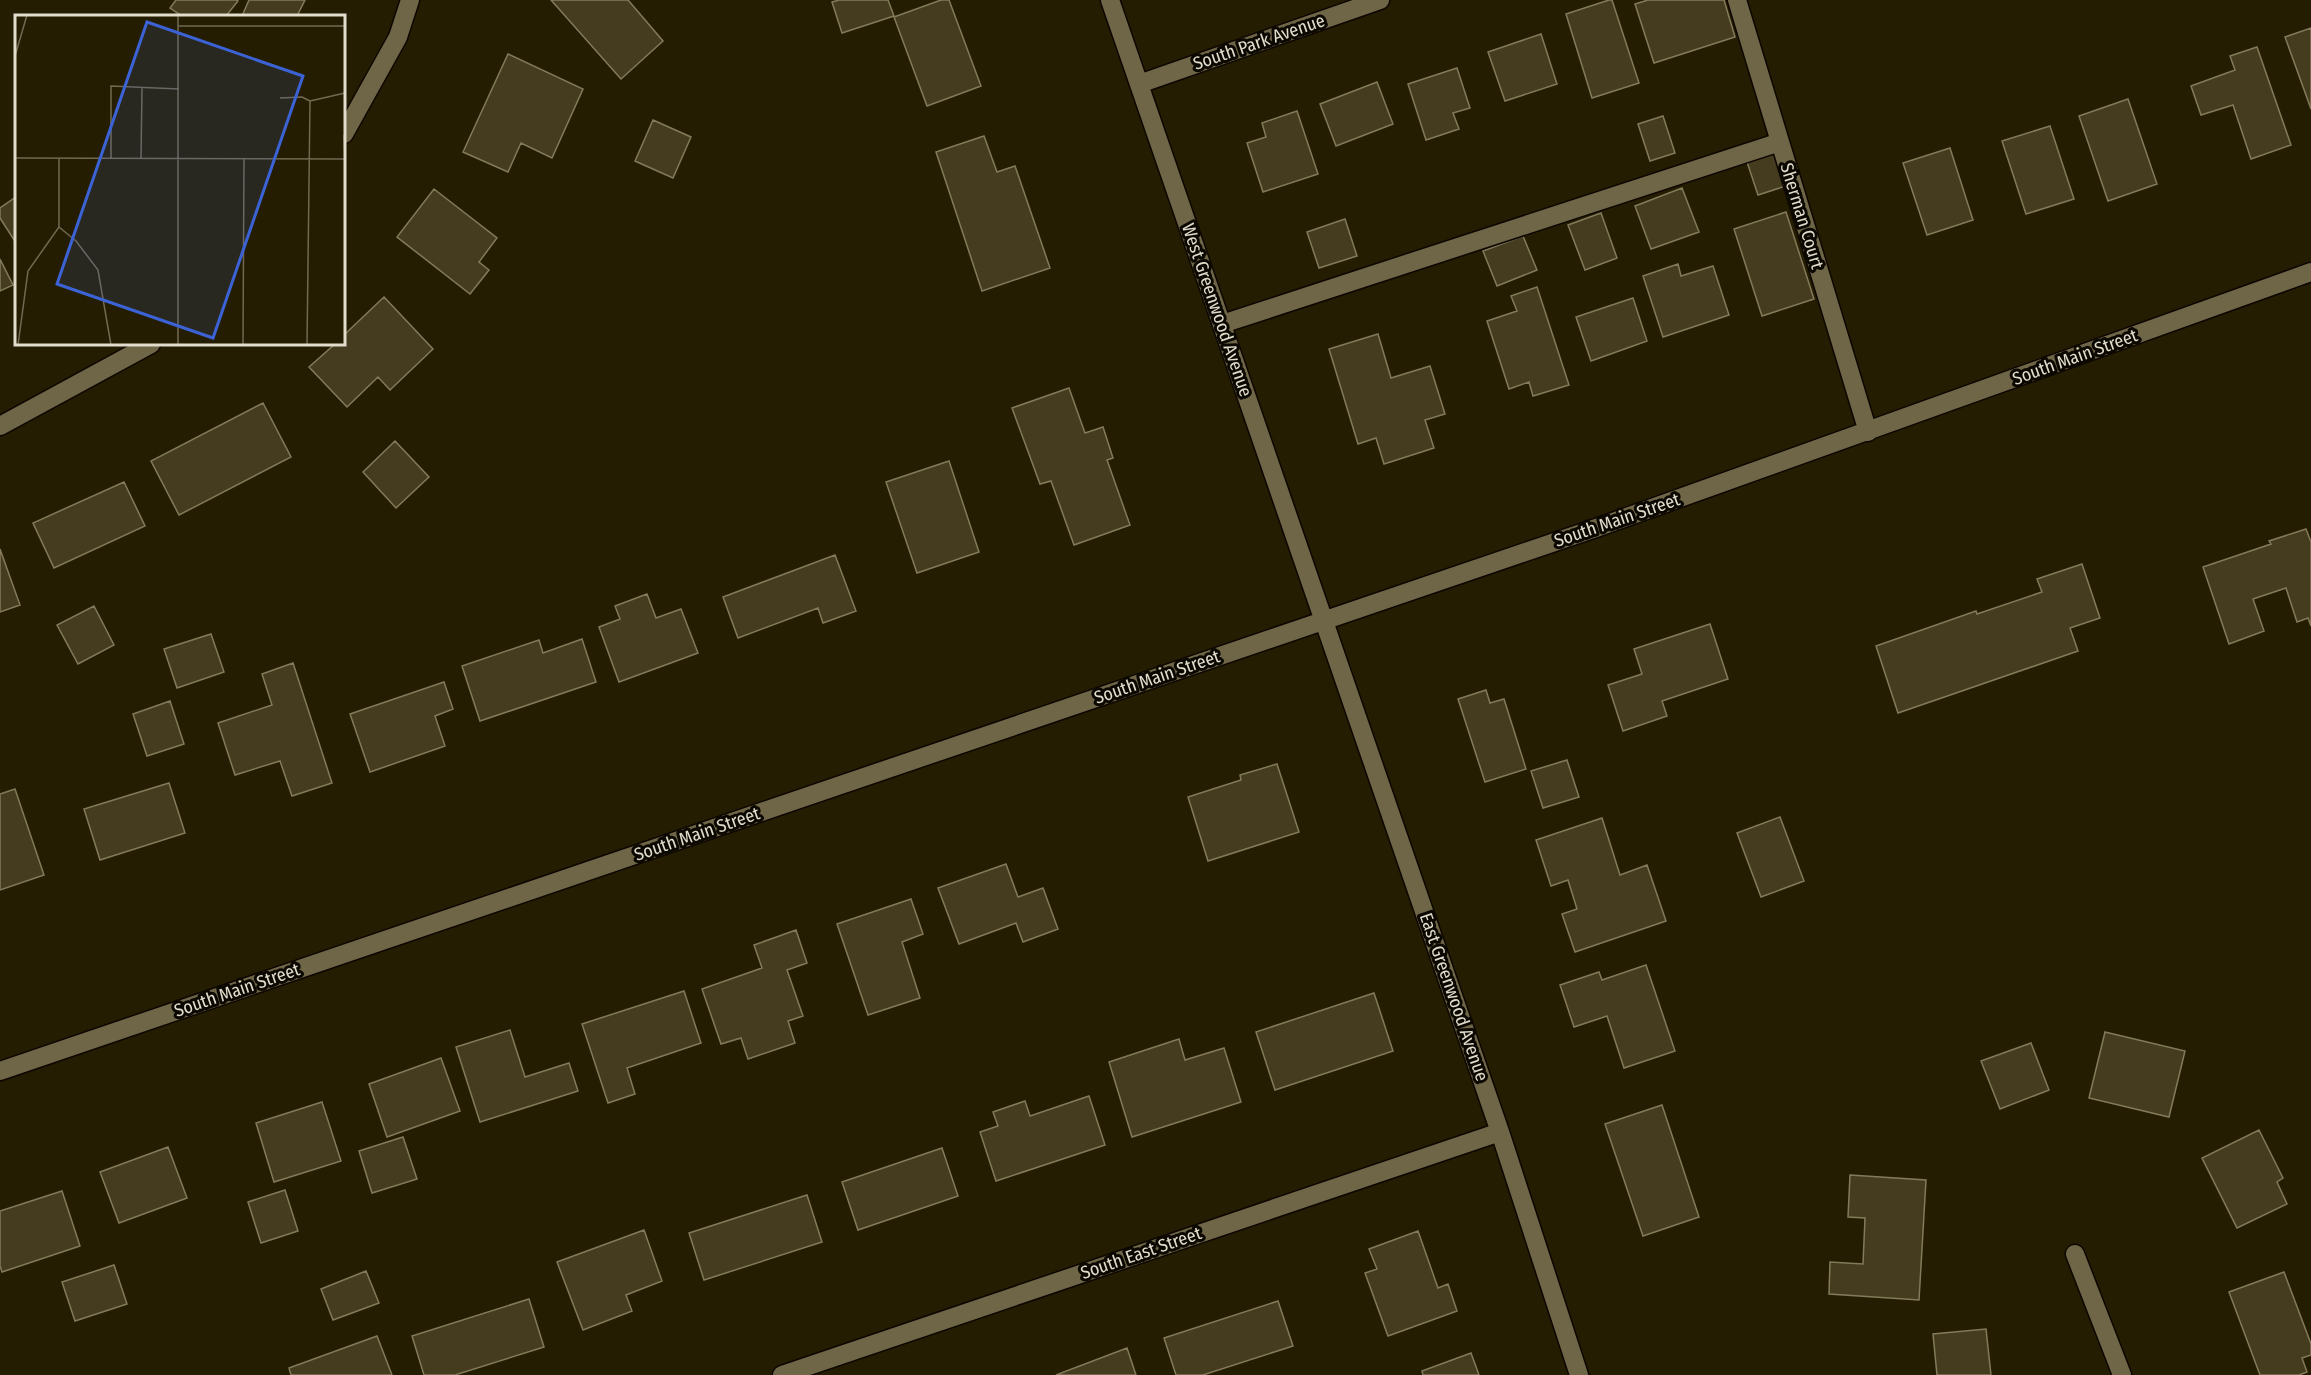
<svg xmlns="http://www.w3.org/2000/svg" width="2311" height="1375" viewBox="0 0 2311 1375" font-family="'Fira Sans Condensed',sans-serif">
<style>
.building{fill:#453c1f;stroke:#847a5b;stroke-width:1.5}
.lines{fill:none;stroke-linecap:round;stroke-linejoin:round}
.minor-casing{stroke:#0e0700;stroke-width:21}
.minor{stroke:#6f6547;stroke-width:18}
.labels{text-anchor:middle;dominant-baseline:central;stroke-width:6;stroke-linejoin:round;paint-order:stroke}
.street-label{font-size:18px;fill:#e2dccc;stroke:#0b0801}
.inset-road{fill:none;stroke:#716952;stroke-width:1.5}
.view{fill:#3b63d6;fill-opacity:0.15;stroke:#3b63d6;stroke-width:3}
.inset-edge{fill:none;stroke:#e2dccc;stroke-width:3}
</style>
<rect width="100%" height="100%" fill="#251d01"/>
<!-- building -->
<path class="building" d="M176,0h60l2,1 -12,15h-44l-12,-8z
M249,0h56l-8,16h-55z
M551,0h77l35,41 -42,38z
M839,0h49l6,16 -52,17 -10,-31z
M941,0h8l32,86 -54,20 -33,-89z
M1609,0h3l27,83 -47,15 -26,-84z
M1648,0h76l11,37 -81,26 -19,-59z
M2311,28v81l-26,-72z
M1541,34l16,50 -52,17 -17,-49z
M2257,47l34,98 -40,14 -18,-54 -32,10 -10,-29 44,-16 -5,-14z
M508,54l75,35 -31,69 -31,-15 -13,29 -45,-20z
M1457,68l13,40 -17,5 6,16 -33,11 -18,-56z
M1377,82l16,42 -57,22 -16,-42z
M2128,99l29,85 -49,17 -29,-85z
M1297,111l21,63 -55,18 -16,-49 19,-6 -4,-14z
M1663,116l12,37 -25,8 -12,-37z
M653,120l38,17 -18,41 -38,-17z
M2050,126l24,73 -48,15 -24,-73z
M984,136l13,36 18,-6 35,102 -68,23 -46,-139z
M1950,148l23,72 -46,15 -24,-72z
M1781,150l11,34 -34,11 -11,-33z
M1682,188l17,44 -48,17 -16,-43z
M434,189l63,49 -18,24 10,8 -19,24 -73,-57z
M16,197v46l-16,-25v-10z
M1786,212l28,87 -52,17 -28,-87z
M1601,213l16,45 -32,12 -17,-45z
M1345,219l12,37 -38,12 -12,-36z
M1523,236l14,34 -40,16 -14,-35z
M0,259l13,26 -13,6z
M1678,264l3,12 32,-10 16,49 -66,22 -20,-61z
M1537,287l32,98 -36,11 -4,-14 -20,7 -22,-68 30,-10 -6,-15z
M384,297l49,52 -43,41 -12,-13 -31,30 -38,-40 26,-23h9v-9z
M1633,298l14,43 -56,20 -15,-44z
M1378,334l13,44 39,-12 15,48 -20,6 9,28 -50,16 -8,-26 -18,6 -29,-95z
M1069,388l16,45 18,-6 10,31 -6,2 23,65 -56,20 -23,-64 -11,3 -28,-76z
M263,403l28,54 -112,58 -28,-54z
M395,441l34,36 -33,31 -33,-36z
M949,461l30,91 -62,21 -31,-91z
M124,482l21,44 -91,42 -21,-45z
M2306,529l5,13v84l-3,-8 -11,4 -11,-34 -33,11 11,32 -35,13 -26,-77 68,-23 -2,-3z
M0,549l20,56 -20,7z
M835,555l21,56 -33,12 -5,-15 -80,30 -15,-41z
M2082,564l18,54 -30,10 8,23 -180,62 -22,-67 100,-35 1,3 65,-22 -5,-13z
M647,594l9,24 25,-9 17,44 -79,29 -20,-55 21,-8 -5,-13z
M94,606l20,39 -36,19 -21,-39z
M1710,624l18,55 -66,22 5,15 -44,15 -15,-46 34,-11 -8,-25z
M211,634l13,38 -47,16 -13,-39z
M582,639l14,43 -116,39 -18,-55 77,-26 4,13z
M293,663l39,120 -40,13 -12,-35 -45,14 -17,-52 54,-18 -10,-31z
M444,682l9,27 -18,7 10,30 -75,26 -20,-58z
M1486,690l4,13 14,-4 22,70 -41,13 -27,-83z
M170,701l14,43 -37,12 -14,-42z
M1567,760l12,37 -36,11 -12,-37z
M1277,764l22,68 -91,29 -20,-64 53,-17 -1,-5z
M169,783l16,50 -85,27 -16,-51z
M15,789l29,86 -44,15v-96z
M1780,817l24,64 -43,16 -24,-64z
M1602,818l18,57 27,-10 19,56 -91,31 -13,-38 15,-5 -9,-29 -17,6 -15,-46z
M1006,864l12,33 25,-9 15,41 -35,13 -7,-19 -57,21 -21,-56z
M911,899l12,35 -21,8 18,56 -52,17 -31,-91z
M796,930l11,33 -20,7 16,46 -15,5 7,22 -47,16 -7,-21 -20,6 -19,-55 60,-21 -8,-23z
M1646,965l29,86 -51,17 -17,-52 -33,11 -14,-42 39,-13 3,8z
M684,991l17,52 -74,25 8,26 -27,9 -26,-79z
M1374,993l19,58 -118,39 -19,-58z
M510,1030l15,47 44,-14 9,28 -98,31 -24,-75z
M2105,1032l80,19 -16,66 -80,-19z
M1179,1039l6,21 39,-12 17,54 -109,35 -23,-75z
M2031,1043l18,47 -49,19 -19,-48z
M441,1058l19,53 -73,26 -18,-53z
M1089,1096l16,49 -109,36 -16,-49 18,-6 -5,-14 32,-11 5,15z
M322,1102l19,59 -67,21 -18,-59z
M1662,1105l37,112 -56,19 -38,-112z
M2259,1130l24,48 -6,4 10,22 -50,24 -35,-70z
M403,1137l14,42 -45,14 -13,-42z
M168,1147l19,51 -68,25 -19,-51z
M942,1148l16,48 -100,34 -16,-48z
M1850,1175l76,5 -7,120 -90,-6 1,-32 33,2 2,-46 -17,-1z
M285,1190l13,41 -37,12 -13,-41z
M62,1191l18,55 -78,26 -2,-6v-55z
M807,1195l15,47 -118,38 -15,-47z
M644,1230l18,51 -36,14 6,16 -49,19 -26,-68z
M1418,1231l20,57 10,-4 9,27 -69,25 -23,-63 12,-4 -8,-20z
M114,1265l13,39 -52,17 -13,-39z
M366,1271l13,32 -46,17 -12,-31z
M2284,1272l27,72v11l-9,3 5,14 -8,3h-39l-31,-83z
M529,1299l15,48 -89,28h-31l-12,-39z
M1278,1301l15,45 -90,29h-27l-12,-37z
M1986,1329l5,46h-54l-4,-41z
M377,1336l15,39h-101l-2,-7z
M1127,1348l9,27h-80z
M1471,1353l8,22h-56l-1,-4z"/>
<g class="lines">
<!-- minor casing -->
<g class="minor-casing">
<path id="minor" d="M1110,0l390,1132 79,243
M1737,0l131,432
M1139,84l241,-84
M344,134l54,-97 12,-37
M1222,324l558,-182
M0,426l151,-82
M0,1071l1596,-543 715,-256
M2075,1254l47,121
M782,1375l718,-243"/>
</g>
<!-- minor -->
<use href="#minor" class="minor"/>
</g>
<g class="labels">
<!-- street labels -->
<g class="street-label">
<text transform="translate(1259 42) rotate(-19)">South Park Avenue</text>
<text transform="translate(1802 216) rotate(73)">Sherman Court</text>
<text transform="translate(1217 310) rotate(71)">West Greenwood Avenue</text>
<text transform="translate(2075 357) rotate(-20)">South Main Street</text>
<text transform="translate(1617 520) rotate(-19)">South Main Street</text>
<text transform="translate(1157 677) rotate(-19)">South Main Street</text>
<text transform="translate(697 834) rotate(-19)">South Main Street</text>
<text transform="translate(237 990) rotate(-19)">South Main Street</text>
<text transform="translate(1454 997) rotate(71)">East Greenwood Avenue</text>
<text transform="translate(1141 1253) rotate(-19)">South East Street</text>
</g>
</g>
<!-- overview -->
<g transform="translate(15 15)">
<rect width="330" height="330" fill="#251d01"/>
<path class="inset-road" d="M163,0v330M163,11h167M0,41l12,-41M265,83l22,-1 8,4M295,86l35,-8M329,120l1,24M0,143l330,1M96,143v-72l68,3M126,143l1,-70M44,212l17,14 22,29 13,75M3,330l10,-74 31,-44v-69M228,330l1,-187M292,330l3,-244"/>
<path class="view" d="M132,7l156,54 -90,262 -156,-54z"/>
<rect width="330" height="330" class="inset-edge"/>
</g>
</svg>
